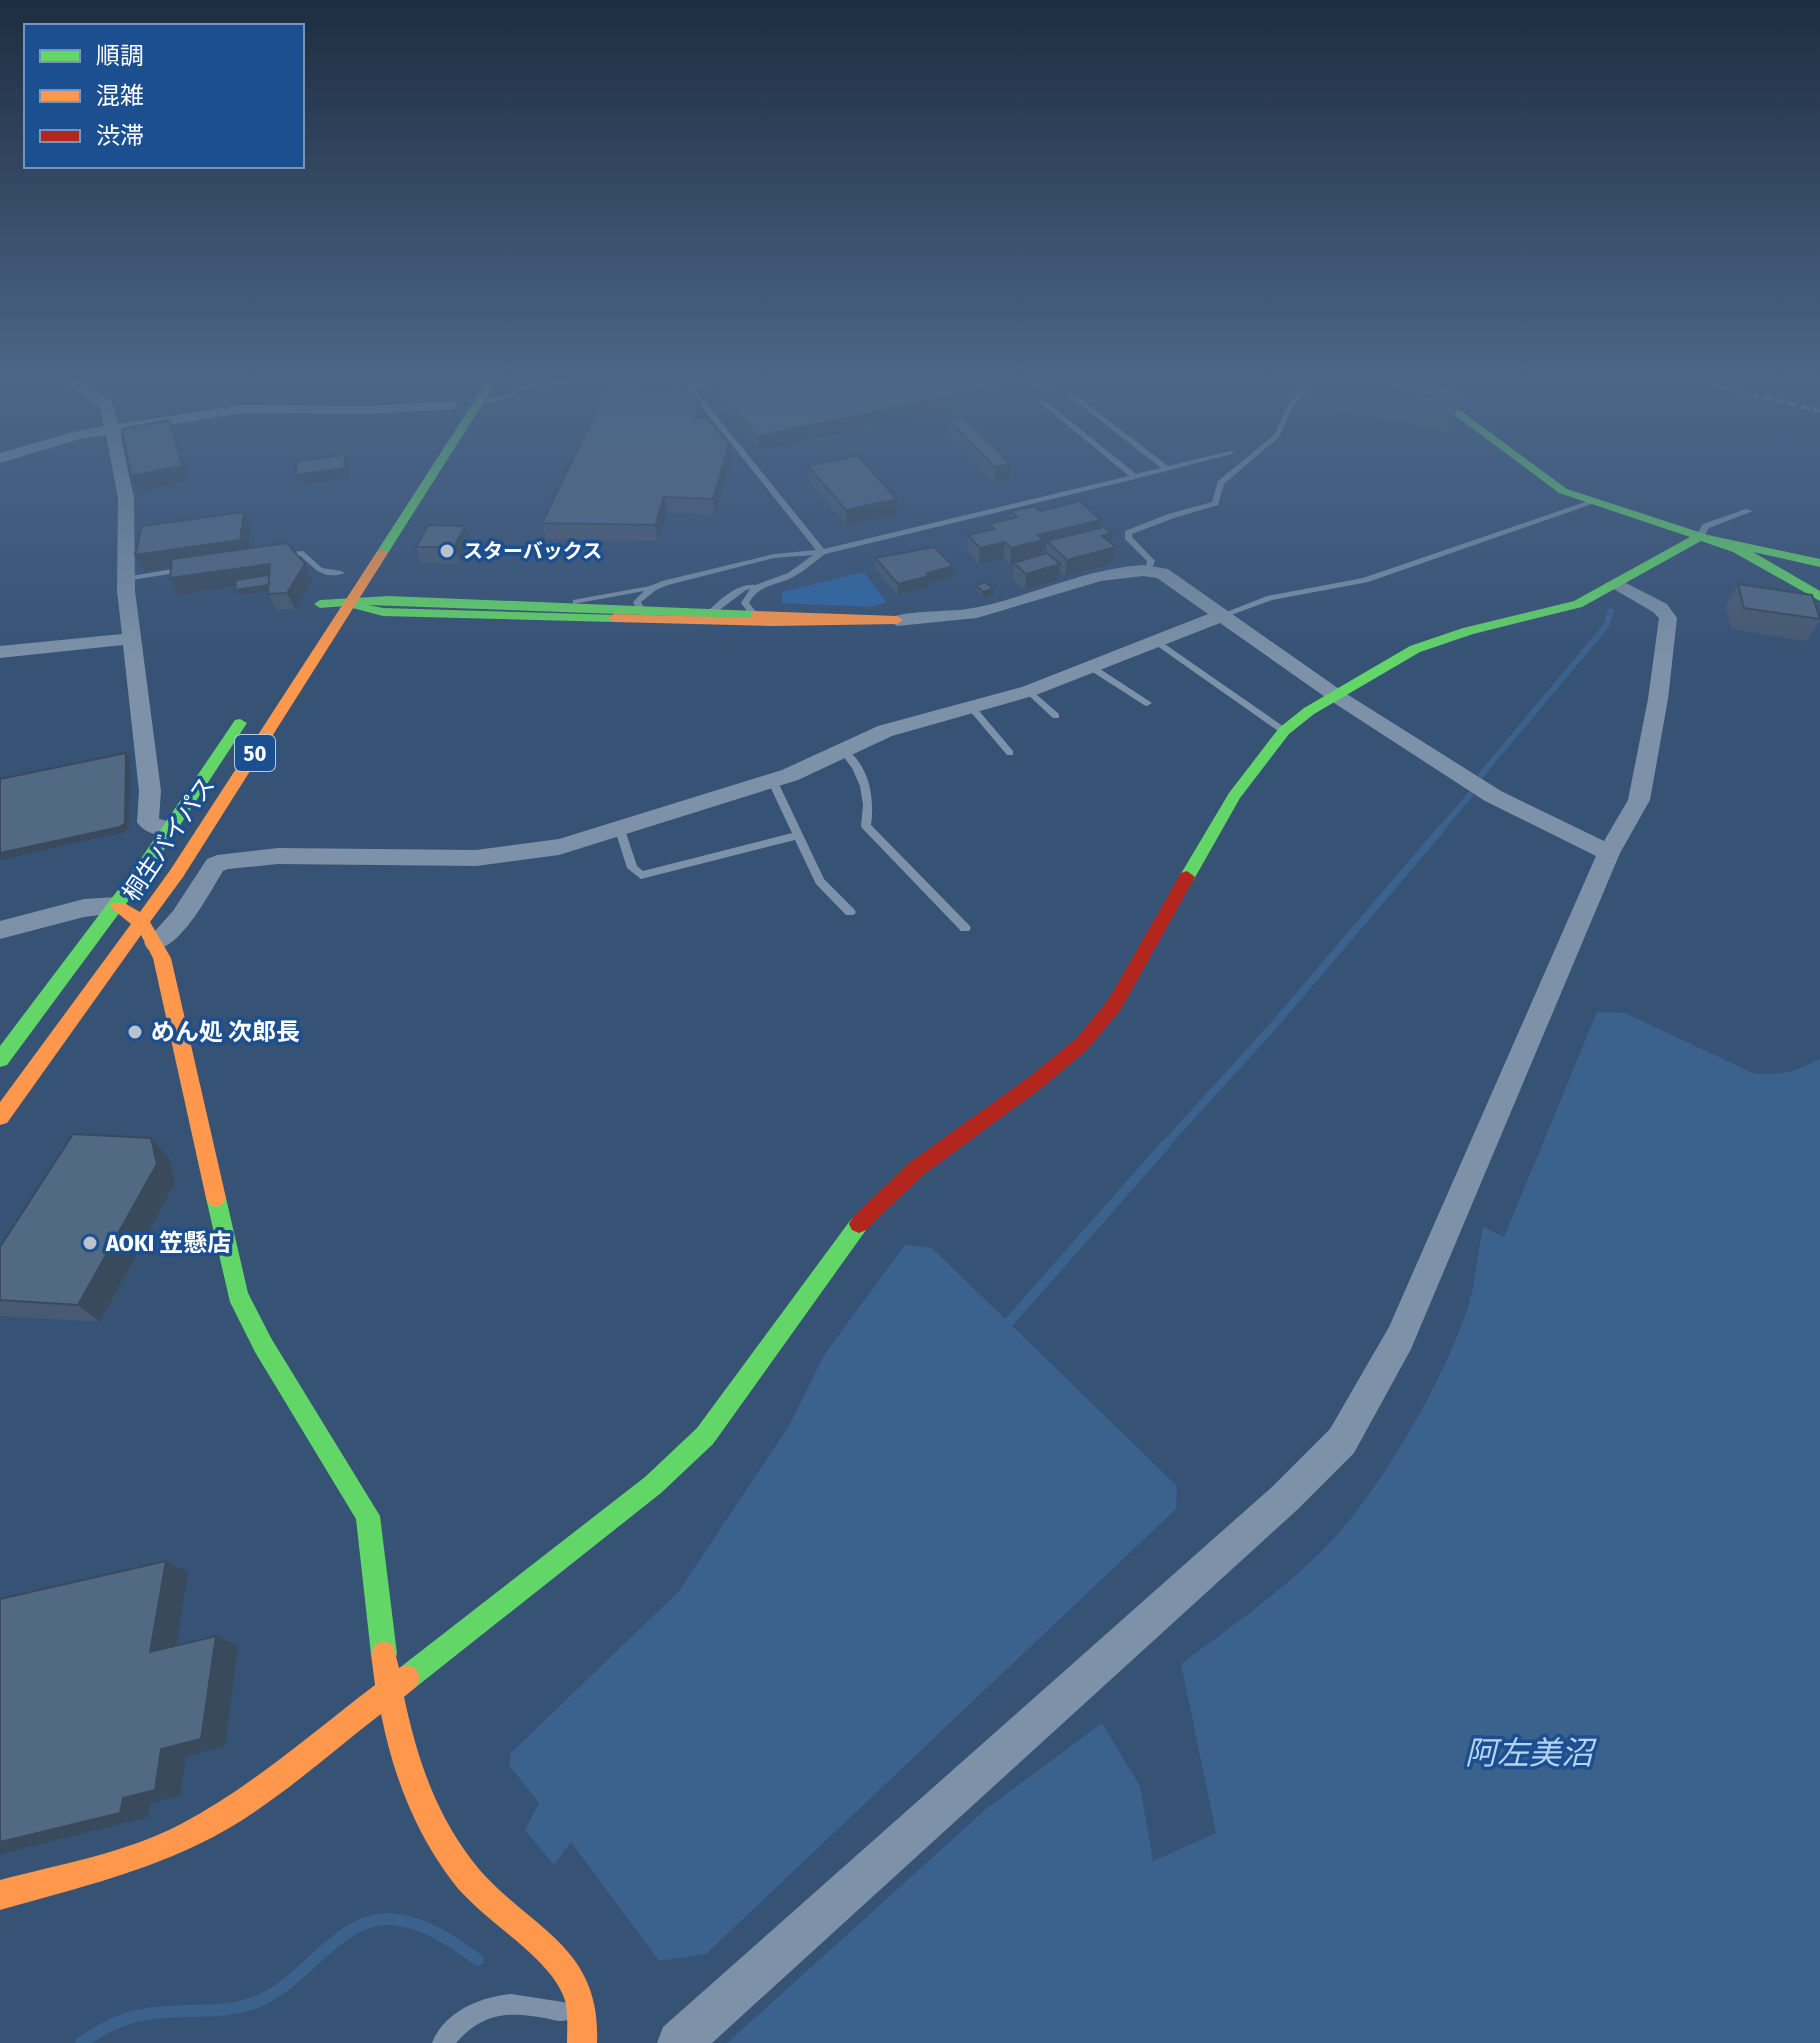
<svg xmlns="http://www.w3.org/2000/svg" width="1820" height="2043" viewBox="0 0 1820 2043" font-family="'Fira Sans Condensed','Noto Sans JP',sans-serif">
<style>
.green{fill:#2f66a5}
.water{fill:#3b618d}
.lines{fill:none;stroke-linecap:round;stroke-linejoin:round}
.stream-far3{stroke:#3b618d;stroke-width:6}
.stream-far2{stroke:#3b618d;stroke-width:8}
.stream-far1{stroke:#3b618d;stroke-width:10}
.stream{stroke:#3b618d;stroke-width:12}
.lane{fill:#7d92a8;fill-rule:evenodd}
.street{fill:#7d92a8;fill-rule:evenodd}
.fast{fill:#63d668;fill-rule:evenodd}
.slow{fill:#ff974d;fill-rule:evenodd}
.jam{fill:#b3261e;fill-rule:evenodd}
.rail{stroke:#7e92a7;stroke-width:4;stroke-dasharray:9 4;stroke-linecap:butt}
.wall{fill:#475a72;fill-rule:evenodd}
.shaded-wall{fill:#394a5c}
.building{fill:#526984;stroke:#394a5c;stroke-width:2}
.poi-dot{fill:#b9c2ce;stroke:#1b4f8f;stroke-width:3}
.labels{text-anchor:middle;dominant-baseline:central;stroke-width:7;stroke-linejoin:round;paint-order:stroke}
.far-poi-label{font-size:20px;font-weight:bold;fill:#fff;stroke:#1b4f8f;text-anchor:start}
.shield{fill:#1b4f8f;stroke:#bbcadd;stroke-width:2}
.shield-label{font-size:22px;font-weight:bold;fill:#fff}
.street-label{font-size:24px;fill:#fff;stroke:#1b4f8f}
.poi-label{font-size:24px;font-weight:bold;fill:#fff;stroke:#1b4f8f;text-anchor:start}
.near-water-label{font-size:32px;font-style:italic;fill:#b5d3f5;stroke:#1b4f8f}
</style>
<rect width="100%" height="100%" fill="#365274"/>
<!-- green -->
<path class="green" d="M864,572l22,30 -16,5 -88,-4v-11z"/>
<!-- water -->
<path class="water" d="M1597,1012l28,1 128,60c26,3 45,-1 67,-15v985h-1093l259,-234 116,-86 38,63 13,75 63,-28 -35,-169c57,-43 121,-86 167,-142 44,-54 93,-140 117,-206 10,-27 12,-60 18,-89l21,10z
M905,1245l27,3 245,238 -1,23 -470,445 -47,7 -88,-119 -17,23 -29,-35 14,-27 -30,-38 2,-12 168,-162 111,-167 34,-69z"/>
<g class="lines">
<!-- stream-far3 -->
<path class="stream-far3" d="M1481,775l125,-149 5,-15
M1440,830l30,-35"/>
<!-- stream-far2 -->
<path class="stream-far2" d="M1164,1146l110,-121 168,-197"/>
<!-- stream-far1 -->
<path class="stream-far1" d="M1003,1329l163,-185"/>
<!-- stream -->
<path class="stream" d="M81,2043c19,-13 38,-24 61,-28 39,-8 84,2 121,-16 42,-20 75,-77 121,-80 35,-1 67,21 94,41"/>
<!-- lane -->
<path class="lane" d="M584,378h19c-23,9 -53,3 -77,11 -18,7 -28,18 -48,11l3,-2 20,-1 25,-12z
M739,378h16l-61,10 130,161 305,-73 -119,-98h7l119,96 25,-6 -115,-90h7l115,88 63,-15 4,2 -100,26 -310,75c-11,8 -20,17 -32,23 -17,9 -34,7 -44,26l8,10 -4,3 -3,-1 -9,-12 9,-14 -4,1 -32,24 -7,-2c13,-12 30,-29 48,-27l33,-12 25,-18 -39,3 -106,27 -12,5 -15,12 7,14 -4,3 -4,-3 -7,-14 11,-11 -71,13v-4l77,-14 12,-5 112,-27 42,-4 -130,-163z
M1313,378h7l-27,29 -14,30 -55,47 -6,21 -44,13 -42,16v3l23,24 -4,10h-6l2,-10 -22,-22v-8l43,-17 44,-12 6,-21 56,-46 14,-30z
M1588,501l7,2 -227,79 -96,18 -49,18 -4,-3 48,-19 96,-18z
M1746,509l7,2 -44,17 -7,11 -7,-2 8,-13z
M303,551l19,17 19,3 4,2c-21,7 -30,-3 -44,-17l-18,1 -4,-2 4,-2z
M185,567h3v4l-63,10 -4,-2 4,-2z
M1156,638l131,91v4h-6l-128,-90v-4z
M1091,664l3,1 58,38 -5,3 -3,-1 -56,-36 -2,-2z
M1029,688l30,26v4h-6l-27,-25 -2,-2z
M972,705l3,1 38,45v4h-6l-38,-45v-4z
M844,748c25,15 31,50 27,77l98,100 2,3 -2,3h-8l-99,-103 -1,-2 2,-21 -3,-19 -8,-18 -13,-17z
M772,777l5,3 47,99 30,30 2,3 -2,3h-8l-30,-31 -21,-44 -154,39 -14,-11 -12,-38 5,-3 5,3 12,36 6,5 149,-38 -25,-53z
M511,1994l52,8 7,3 3,7 -3,7c-9,4 -16,1 -25,-1 -37,-7 -63,-5 -89,25h-24c12,-31 48,-46 79,-49z"/>
<!-- street -->
<path class="street" d="M59,378h17l36,24 6,22 124,-19 127,1 83,-5 7,4 -7,4 -83,5 -127,-1 -122,20 14,65 1,93 26,200 -2,28 17,4 3,5 -3,5c-14,4 -31,2 -39,-11l2,-31 -16,-146 -123,13v-12l122,-12 -5,-43 1,-93 -12,-63 -26,4 -80,24v-10l73,-21 31,-6 -4,-19z
M1143,565l25,4 174,122 159,100 103,50 24,-41 20,-101 11,-81 -6,-6 -48,-28 9,-5 6,1 47,24 10,14 -9,81 -18,101 -30,53 -209,496 -57,104 -57,57 -585,533h-55l6,-16 610,-541 57,-57 59,-102 207,-471 -111,-55 -157,-102 -108,-76 -184,72 -144,41 -94,44 -239,75 -83,11 -198,-2 -50,5 -5,2c-14,22 -46,87 -76,78l-3,-6 29,-32 34,-52 10,-4 61,-7 198,2 83,-11 223,-69 96,-44 144,-39 186,-73 -51,-36 -14,-2 -42,5 -124,37 -80,8 -9,-6c9,-10 62,-8 79,-11 60,-10 114,-40 176,-44z
M116,897l8,3 4,6 -4,6 -40,5 -84,22v-18l84,-22z"/>
<!-- fast -->
<path class="fast" d="M489,378h10l-111,175 -10,3 -2,-3z
M1405,378h11l151,111 141,46 112,24v8l-67,-15 67,39v10l-87,-49 -32,-11 -119,66 -109,27 -53,18 -106,62 -25,20 -49,64 -47,83h-12l-2,-4 50,-84 50,-65 25,-20 106,-62 53,-18 111,-27 116,-64 -131,-44z
M389,596l367,15 6,4 -6,4 -388,-14 15,3 236,7 1,3 -6,4 -231,-6 -38,-10 -25,2 -6,-4 6,-4z
M240,719l7,4 -99,151 -141,191 -7,2v-21l136,-180 99,-146z
M216,1189l7,3 3,6 22,95 23,45 109,178 17,138 -4,9 -9,4 -9,-4 -4,-9 -15,-135 -101,-167 -25,-50 -24,-104 3,-6z
M859,1215l7,3 3,6 -3,6 -153,214 -52,49 -245,194 -9,4 -9,-4 -4,-9 4,-9 247,-192 52,-49 155,-210z"/>
<!-- slow -->
<path class="slow" d="M382,549l6,4 -205,324 -33,45 21,36 55,240 -3,6 -7,3 -7,-3 -3,-6 -53,-240 -12,-23 -134,188 -7,2v-23l131,-178 -21,-17 2,-4h12l16,9 31,-43 205,-316z
M756,611l141,5 6,4 -6,4 -126,2 -157,-4 -6,-4 6,-4 137,4v-6z
M384,1641l9,4 6,23 8,-3 9,4 4,9 -4,9 -12,10c13,60 30,113 67,162 51,68 131,82 126,184h-30c0,-16 2,-34 -4,-48 -17,-41 -83,-76 -111,-114 -37,-49 -59,-106 -71,-167 -59,45 -117,100 -184,131 -63,30 -130,46 -197,65v-30c60,-16 126,-27 181,-56 70,-37 131,-91 194,-139l-4,-31 4,-9z"/>
<!-- jam -->
<path class="jam" d="M1187,871l8,6 -74,132 -33,40 -45,38 -120,88 -57,55 -7,3 -7,-3 -3,-6 3,-6 57,-55 120,-86 47,-38 33,-40 72,-126z"/>
<!-- rail -->
<path class="rail" d="M1687,378l133,33"/>
</g>
<!-- wall -->
<path class="wall" d="M709,378h389l-10,2 -1,9 -54,11 -9,-7 -23,5v2l-242,51 -48,-58z
M1312,378h76l-8,26 -5,13 -70,-13z
M1386,388l78,1 -15,42 -71,-14z
M699,401l1,18 29,26 2,15 -16,55 -48,-3 -9,29 -112,-2 -4,-16z
M948,420l61,59 -15,4 -47,-48z
M808,466l89,33 1,15 -51,12 -38,-45z
M1011,511h29l60,17 10,15 6,4 -3,16 -48,13 -6,-6 -1,10 -33,10 -12,-11 1,-16 7,-2 -11,3 -6,-6 -25,6 -12,-13 1,-16 21,-5v-6l21,-6zM1046,549v5l-5,1 1,-5z
M244,512l7,16 -2,20 56,16 7,16 -17,29 -19,1 -8,-16v-3l-30,4 -3,-9 -56,9 -8,-28 -27,4 -9,-16z
M470,541l-11,22h-38l-5,-16z
M875,558l78,8v11l-24,6v4l-31,8 -23,-26z
M1738,584l82,33v4l-14,20 -75,-12 -6,-23z
M976,585l17,10 -10,2 -7,-7z
M151,1138l18,20 6,25 -75,139 -100,-6v-69z"/>
<!-- shaded-wall -->
<path class="shaded-wall" d="M1025,378l-1,15 -23,5v2l-242,51 -2,-15z
M1079,378h19l-10,2 -1,9 -54,11 1,-9z
M699,401l2,15 -3,17 -2,-15z
M170,420l7,15 12,46 -50,11 -8,-16z
M729,445l2,15 -16,55 -2,-16z
M345,455l4,10v13l-49,7 -4,-10z
M1011,464l-2,15 -15,4 1,-16z
M664,497l3,15 -9,29 -3,-16z
M897,499l1,15 -51,12 -1,-16z
M244,512l7,16 -3,28 -104,15 -9,-16z
M1101,520l-2,15 -52,6 -1,8 -4,1 -1,5 -31,9 1,-16 27,-13z
M465,526l5,15 -11,22 -5,-16z
M1112,533l-2,16 6,-2 -3,16 -48,13 2,-16 35,-24z
M1005,542l-1,16 -25,6 1,-16z
M270,564l8,16 -1,10 -39,5 -3,-5 40,-5v-5l-96,15 -9,-17z
M305,564l7,16 -17,29 -8,-16z
M1060,564l-2,16 -33,10 1,-16z
M953,566v11l-24,6v4l-31,8v-11l29,-11z
M993,589v6l-10,2v-5z
M126,753l4,5 -1,70 -5,4 -124,28v-7z
M151,1138l18,20 6,25 -75,139 -22,-17z
M166,1561l22,12 -14,88 -24,-9z
M216,1636l22,10 -13,100 -39,10 -6,39 -30,8 -2,14 -148,37v-12l123,-44 38,-49z"/>
<!-- building -->
<path class="building" d="M709,378h316l-26,6 3,2 -245,50z
M1025,378h62l1,1 -54,12 -10,-8z
M1328,378h60l-4,10z
M1391,378h10l63,11 -5,13 -73,-14z
M608,387l77,2 14,12 -3,17 13,1 20,26 -16,54 -49,-2 -9,28 -113,-2z
M963,417l48,47 -16,3 -47,-47z
M170,420l12,46 -51,10 -9,-47z
M345,455v13l-49,7 1,-14z
M857,455l40,44 -51,11 -38,-44z
M1080,501l21,19 -63,15 5,5 -32,8 -6,-6 -25,6 -12,-13 26,-6 -5,-5 28,-7 -6,-6 23,-5 6,5z
M244,512l-4,28 -105,15 7,-29z
M428,525l37,1 -11,21h-38z
M1104,527l8,6 -10,3 14,11 -49,13 -20,-19z
M287,543l18,21 -18,29 -19,1 2,-30 -100,14 2,-19z
M934,547l19,19 -26,7 2,3 -31,8 -23,-26z
M1047,553l13,11 -34,10 -12,-11z
M269,575v10l-34,5 1,-10z
M986,582l7,7 -10,3 -7,-7z
M1738,584l74,11 8,24 -76,-11z
M126,753l-1,70 -5,4 -120,26v-74z
M73,1134l78,4 6,26 -79,141 -78,-5v-53z
M166,1561l-16,91 66,-16 -15,103 -40,10 -6,41 -32,8 -3,15 -120,29v-243z"/>
<!-- sky -->
<linearGradient id="sky" x2="0" y2="1"><stop stop-color="#1e2d40"/><stop offset="0.57" stop-color="#4c6688"/><stop offset="1" stop-color="#4c6688" stop-opacity="0"/></linearGradient>
<rect width="1820" height="664" fill="url(#sky)"/>
<!-- markers -->
<g class="poi-dot">
<circle cx="447" cy="551" r="8"/>
<circle cx="135" cy="1032" r="8"/>
<circle cx="90" cy="1243" r="8"/>
</g>
<g class="labels">
<!-- far-poi labels -->
<g class="far-poi-label">
<text x="463" y="551">スターバックス</text>
</g>
<!-- shield labels -->
<rect class="shield" x="235" y="735" width="40" height="36" rx="6"/>
<g class="shield-label">
<text x="255" y="753">50</text>
</g>
<!-- street labels -->
<g class="street-label">
<text transform="translate(169 839) rotate(-56)">桐生バイパス</text>
</g>
<!-- poi labels -->
<g class="poi-label">
<text x="151" y="1032">めん処 次郎長</text>
<text x="106" y="1243">AOKI 笠懸店</text>
</g>
<!-- near-water labels -->
<g class="near-water-label">
<text x="1529" y="1753">阿左美沼</text>
</g>
</g>
<!-- legend -->
<rect x="24" y="24" width="280" height="144" fill="#1b4f8f" stroke="#7695bc" stroke-width="2"/>
<rect x="40" y="50" width="40" height="12" fill="#63d668" stroke="#7695bc" stroke-width="2"/>
<text x="96" y="64" font-size="24" fill="#ffffff">順調</text>
<rect x="40" y="90" width="40" height="12" fill="#ff974d" stroke="#7695bc" stroke-width="2"/>
<text x="96" y="104" font-size="24" fill="#ffffff">混雑</text>
<rect x="40" y="130" width="40" height="12" fill="#b3261e" stroke="#7695bc" stroke-width="2"/>
<text x="96" y="144" font-size="24" fill="#ffffff">渋滞</text>
</svg>
